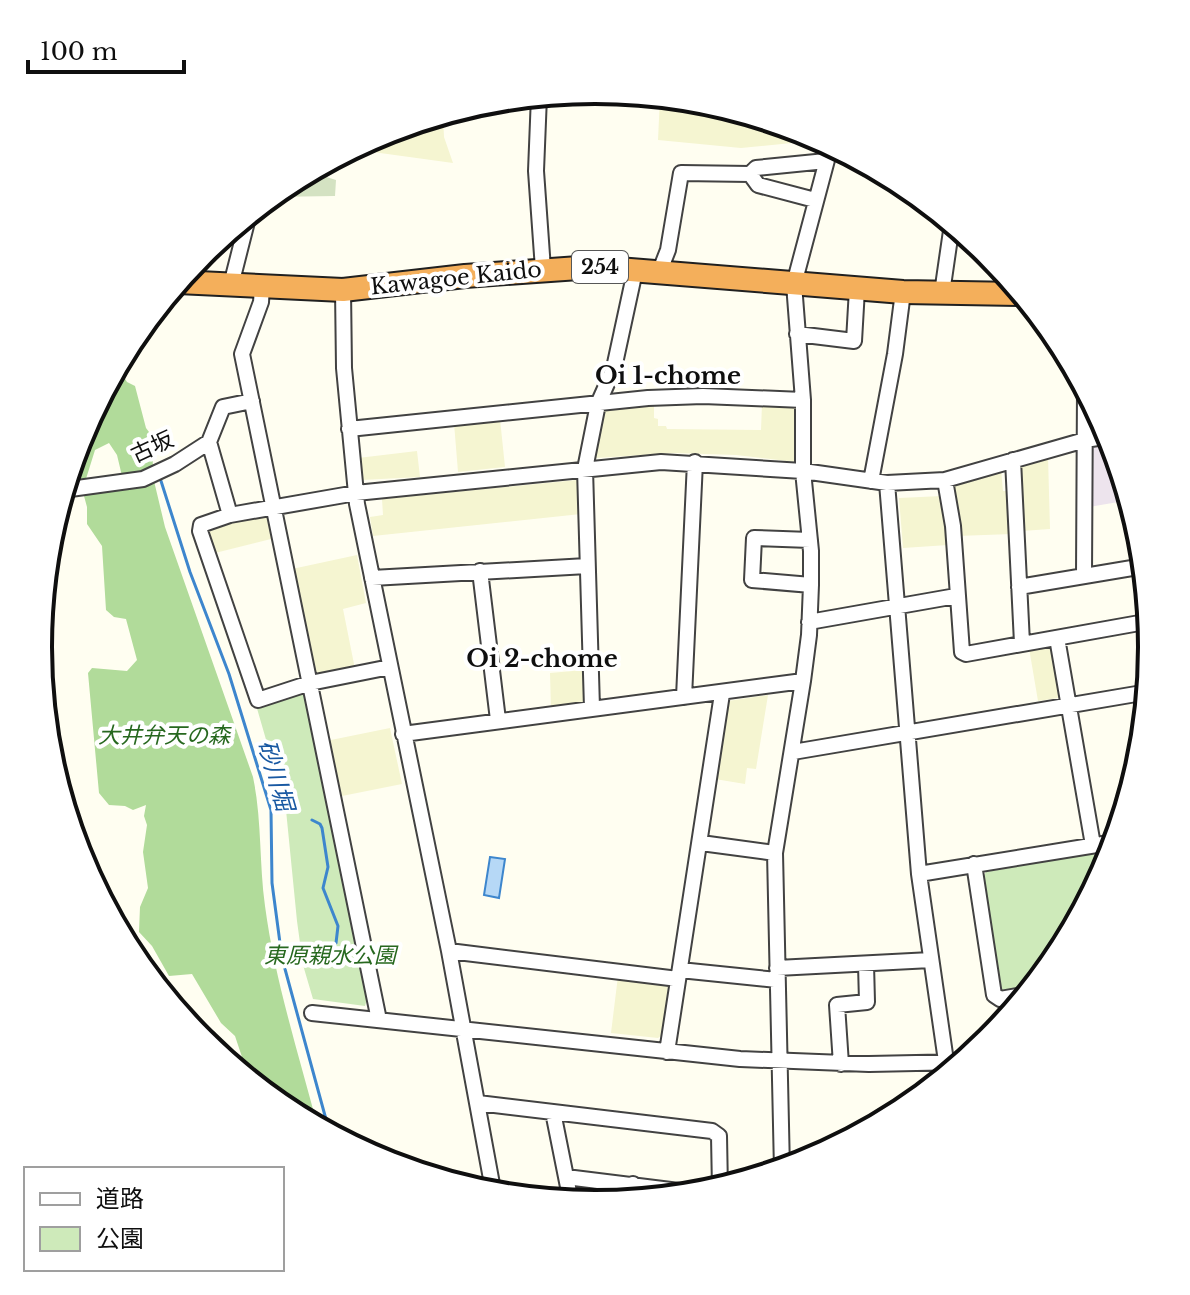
<svg xmlns="http://www.w3.org/2000/svg" width="1190" height="1295" viewBox="0 0 1190 1295" font-family="'Libre Baskerville','Noto Sans JP',serif">
<style>
.industrial{fill:#ede4ed}
.farmland{fill:#f5f5d1}
.green{fill:#ceeaba}
.forest{fill:#b1db9a}
.cemetery{fill:#d4e2c2}
.water{fill:#b6d8f6;stroke:#3d86cd;stroke-width:2}
.lines{fill:none;stroke-linecap:round;stroke-linejoin:round}
.stream{stroke:#3d86cd;stroke-width:3}
.minor-casing{stroke:#424242;stroke-width:18}
.highway-casing{stroke:#202020;stroke-width:26}
.minor{stroke:#fff;stroke-width:14}
.highway{stroke:#f4af5b;stroke-width:22}
.labels{text-anchor:middle;dominant-baseline:central;stroke-width:8;stroke-linejoin:round;paint-order:stroke}
.shield{fill:#fff;stroke:#575757;stroke-width:2}
.shield-label{font-size:20px;font-weight:bold;fill:#0f0f0f}
.street-label{font-size:22px;fill:#0f0f0f;stroke:#fff}
.park-label{font-size:22px;font-style:italic;fill:#27681f;stroke:#fff}
.neighbourhood-label{font-size:24px;font-weight:bold;fill:#0f0f0f;stroke:#fff}
.water-label{font-size:24px;font-style:italic;fill:#1858a2;stroke:#fff}
.rim{fill:none;stroke:#0f0f0f;stroke-width:4}
</style>
<rect width="100%" height="100%" fill="#fffef1"/>
<!-- industrial -->
<path class="industrial" d="M1111,440l19,60 -41,7 2,-60 4,-4z"/>
<!-- farmland -->
<path class="farmland" d="M660,97l44,4 50,15v9h6l1,-7 48,15 13,7 -81,8 -83,-8z
M443,114l1,23 9,26 -102,-14 31,-16z
M654,404v14l4,1v7h8l1,3 94,1 1,-26 33,3 2,3 1,49 -3,3 -59,-7 -61,-2 -79,5 -3,-3 11,-46z
M500,419l5,48 -47,5 -4,-49z
M417,451l3,26 -58,3 -4,-22z
M1048,456l2,73 -28,2 -2,-64 2,-4z
M1001,469l2,22h7l2,43 -55,2 -6,-47 3,-5z
M577,480l3,2 1,32 -208,22 -3,-19 13,-2 -1,-16z
M942,496l6,49 -45,3 -4,-50z
M267,512l8,26 -64,16 -5,-26z
M357,555l9,48 -23,6 12,60 -37,7 -4,-2 -22,-105z
M1048,645l4,2 8,47 -2,4 -20,3 -9,-53z
M584,670v34l-33,6 -1,-37z
M768,695l-12,74 -9,-1 -2,16 -30,-5 13,-78z
M390,728l12,56 -65,13 -11,-56z
M618,976l48,7 2,4 -6,48 -4,3 -47,-5z"/>
<!-- green -->
<path class="green" d="M304,691l63,308 -2,7 -52,-7 -10,-34 -6,-44 -11,-111 4,-6 -6,-22 -6,-1 -22,-76z
M1113,850l-4,11 -51,96 -24,29 -29,5 -4,-2 -18,-112 3,-5z"/>
<!-- forest -->
<path class="forest" d="M117,366l10,16 8,4 11,42 6,8 1,36 -31,4 -5,-21 -8,-12 -14,7 -10,32 -20,2 16,-50z
M154,481l11,46 88,250c9,43 6,86 12,129 10,75 34,149 53,222l-33,-18 -41,-33 -2,-20 -7,-21 -14,-13 -29,-49 -23,2 -17,-30 -13,-14 1,-25 8,-19 -5,-36 4,-27 -3,-9 2,-11 -13,5 -8,-4 -16,-1 -10,-12 -11,-120 4,-5 35,3 10,-11 -11,-41 -12,-2 -8,-7 -4,-64 -15,-22v-17l-3,-11 1,-7z"/>
<!-- cemetery -->
<path class="cemetery" d="M320,166v9l16,5 -1,16 -65,1 16,-13z"/>
<!-- water -->
<path class="water" d="M490,857l15,2 -6,39 -15,-3z"/>
<g class="lines">
<!-- stream -->
<path class="stream" d="M161,481l29,91 39,102 42,136 1,73 10,75 48,176
M312,820l8,4 2,4 6,39 -5,21 15,38 -2,17"/>
<!-- minor casing -->
<g class="minor-casing">
<path id="minor" d="M539,96l-3,75 7,98
M750,174l8,11 57,15
M659,273l9,-23 13,-77 69,1 6,-6 70,-7
M231,285l18,-71
M262,288l-1,14 -19,52 137,666
M343,290l1,78 13,136 92,447 45,244
M942,293l10,-69
M797,334l57,7 3,-52
M349,429l299,-31 55,-2 100,4
M1013,460l9,183
M945,480l8,46 9,126 4,2 179,-32 4,-3
M871,481l24,-127 8,-62
M887,483l32,391 29,201
M63,490l80,-11 32,-15 34,-22
M230,515l-21,-73 14,-35 29,-6
M810,540l-56,-2 -2,42 59,5
M1142,567l5,29
M480,571l18,149
M1084,576l1,-187
M372,578l215,-12
M1019,587l125,-21
M809,622l147,-26
M1057,638l36,207
M390,667l-80,16 -52,17 -58,-169 1,-6 29,-10 126,-22 305,-31 142,9 84,12 58,-3 140,-40 25,-4
M684,697l11,-235
M592,708l-7,-239 13,-65 16,-36 21,-97
M403,734l400,-53
M793,752l355,-60
M701,843l74,10
M974,864l20,131 6,4 28,-5
M919,874l196,-32
M449,951l229,28
M777,968l154,-8
M680,970l97,10
M312,1013l428,46 129,5 94,-2
M200,1040l8,-2 2,11
M667,1052l55,-358
M841,1064l-4,-59 30,-3 -1,-38
M478,1103l234,28 7,5 1,53
M553,1112l18,90
M782,1170l-7,-317 28,-172 6,-46 2,-50v-34l-8,-80v-71l-9,-116 37,-139
M566,1177l137,17
M633,1184l3,16"/>
</g>
<!-- highway casing -->
<g class="highway-casing">
<path id="highway" d="M178,282l165,8 122,-14 128,-9 310,25 119,2"/>
</g>
<!-- minor -->
<use href="#minor" class="minor"/>
<!-- highway -->
<use href="#highway" class="highway"/>
</g>
<g class="labels">
<!-- shield labels -->
<rect class="shield" x="572" y="251" width="56" height="32" rx="6"/>
<g class="shield-label">
<text x="600" y="267">254</text>
</g>
<!-- street labels -->
<g class="street-label">
<text transform="translate(456 278) rotate(-6)">Kawagoe Kaido</text>
<text transform="translate(152 447) rotate(-25)">古坂</text>
</g>
<!-- park labels -->
<g class="park-label">
<text x="164" y="735">大井弁天の森</text>
<text x="330" y="955">東原親水公園</text>
</g>
<!-- neighbourhood labels -->
<g class="neighbourhood-label">
<text x="668" y="375">Oi 1-chome</text>
<text x="542" y="658">Oi 2-chome</text>
</g>
<!-- water labels -->
<g class="water-label">
<text transform="translate(276 775) rotate(74)">砂川堀</text>
</g>
</g>
<!-- crop -->
<path d="M0 0H1190V1295H0ZM52 647a543 543 0 1 1 1086 0a543 543 0 1 1-1086 0Z" fill="#fff" fill-rule="evenodd"/>
<path class="rim" d="M52 647a543 543 0 1 1 1086 0a543 543 0 1 1-1086 0Z"/>
<!-- legend -->
<rect x="24" y="1167" width="260" height="104" fill="#ffffff" stroke="#9f9f9f" stroke-width="2"/>
<rect x="40" y="1193" width="40" height="12" fill="#ffffff" stroke="#9f9f9f" stroke-width="2"/>
<text x="96" y="1207" font-size="24" fill="#0f0f0f">道路</text>
<rect x="40" y="1227" width="40" height="24" fill="#ceeaba" stroke="#9f9f9f" stroke-width="2"/>
<text x="96" y="1247" font-size="24" fill="#0f0f0f">公園</text>
<!-- scale -->
<path d="M28 60v12h156v-12" fill="none" stroke="#0f0f0f" stroke-width="4"/>
<text x="40" y="60" font-size="24" fill="#0f0f0f" stroke="#ffffff" stroke-width="6" paint-order="stroke">100 m</text>
</svg>
